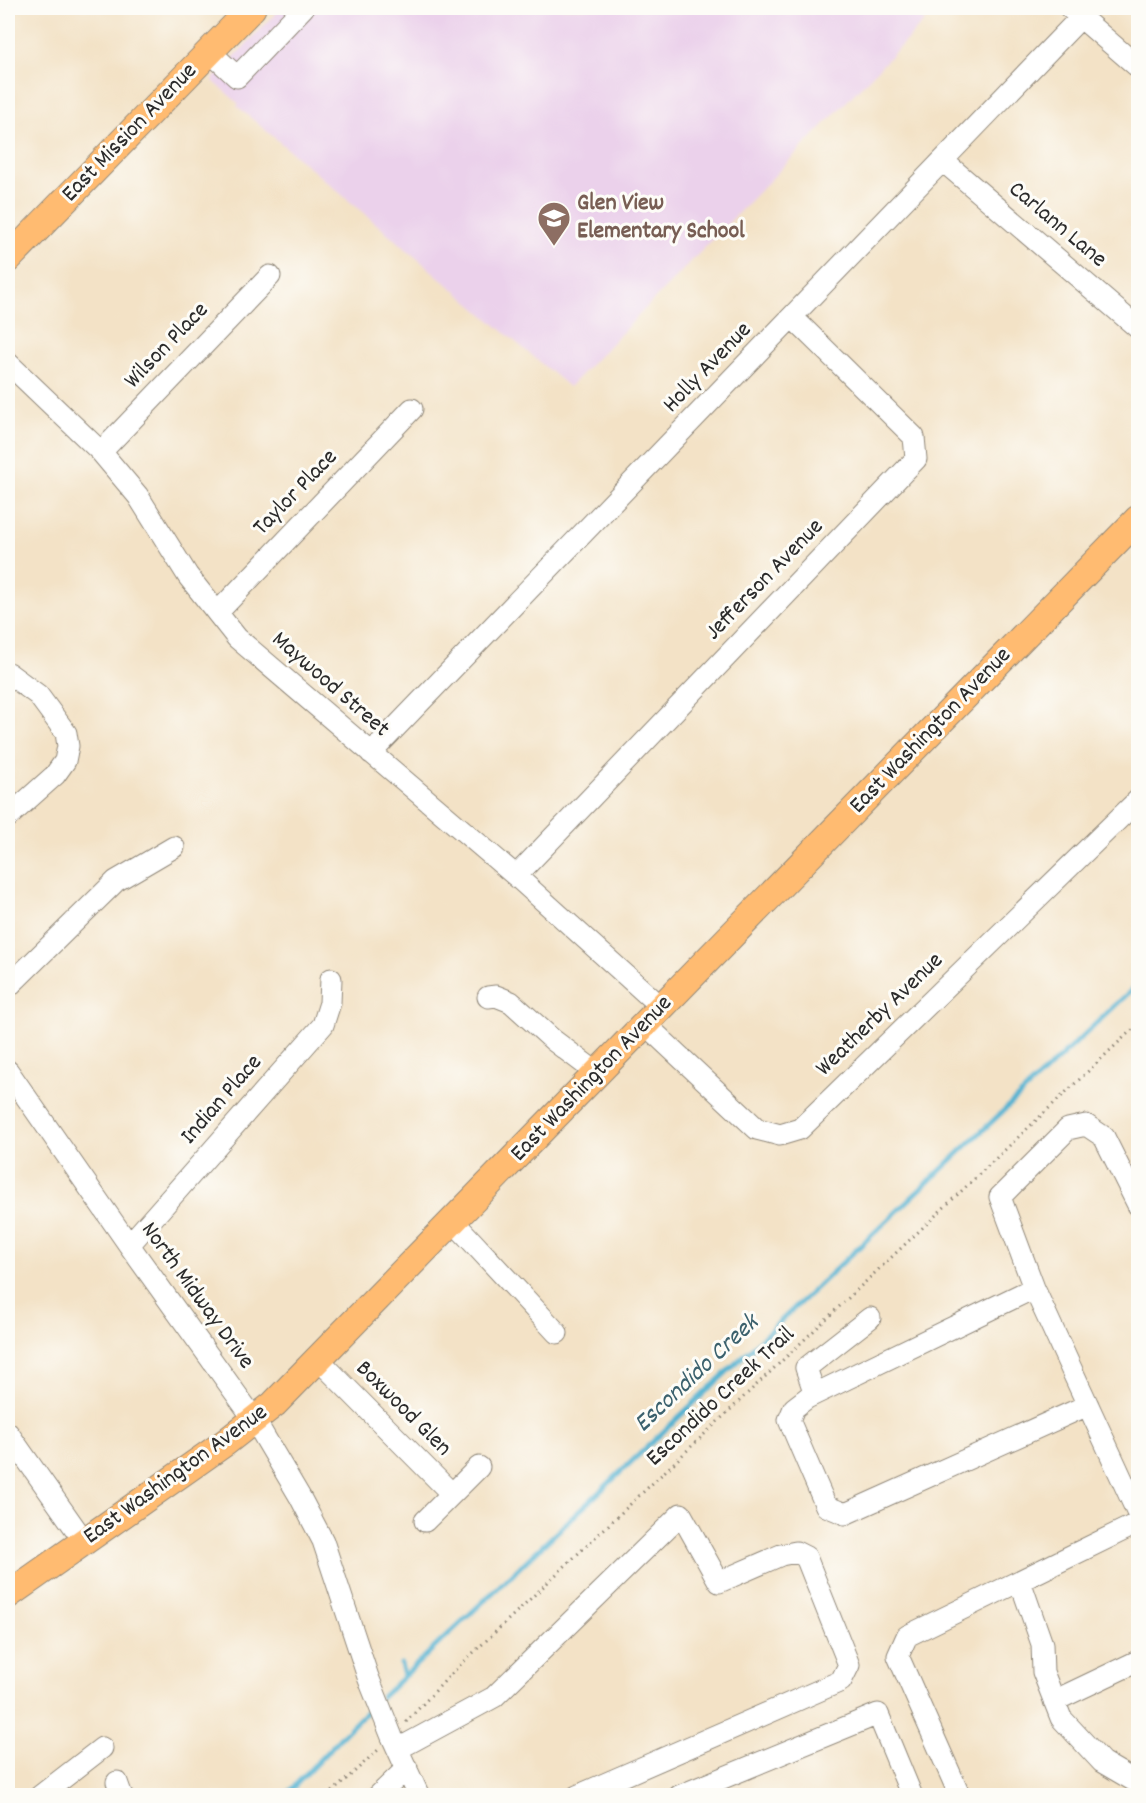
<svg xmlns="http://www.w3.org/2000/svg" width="1146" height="1803" viewBox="0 0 1146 1803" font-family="Dekko,sans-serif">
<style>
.built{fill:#ebd1eb}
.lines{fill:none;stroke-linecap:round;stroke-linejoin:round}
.stream{stroke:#53b2d1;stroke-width:5}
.minor-casing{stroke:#8f8678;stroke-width:23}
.major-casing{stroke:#8f8678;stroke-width:29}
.path{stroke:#8f8678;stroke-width:3;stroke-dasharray:1.5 4.5;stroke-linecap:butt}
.minor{stroke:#fff;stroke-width:21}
.major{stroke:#ffbb71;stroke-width:27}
.labels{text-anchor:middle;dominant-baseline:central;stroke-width:6;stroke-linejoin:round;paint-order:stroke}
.street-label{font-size:24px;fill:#2b2b2b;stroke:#fdfcf7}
.education-label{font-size:24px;font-weight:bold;fill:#785e54;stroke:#fdfcf7;text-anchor:start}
.water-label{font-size:26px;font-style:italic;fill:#3b616d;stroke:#fdfcf7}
</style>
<rect width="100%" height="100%" fill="#fdfcf7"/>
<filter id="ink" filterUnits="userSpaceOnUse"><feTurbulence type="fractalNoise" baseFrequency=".0167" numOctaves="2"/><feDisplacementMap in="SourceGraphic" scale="12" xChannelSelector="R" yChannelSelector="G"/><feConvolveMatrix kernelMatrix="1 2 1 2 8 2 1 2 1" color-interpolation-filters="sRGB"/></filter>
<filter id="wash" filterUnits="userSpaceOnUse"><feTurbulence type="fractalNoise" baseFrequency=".008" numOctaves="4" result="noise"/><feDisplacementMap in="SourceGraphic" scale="24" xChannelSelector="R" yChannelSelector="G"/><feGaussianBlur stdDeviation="1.35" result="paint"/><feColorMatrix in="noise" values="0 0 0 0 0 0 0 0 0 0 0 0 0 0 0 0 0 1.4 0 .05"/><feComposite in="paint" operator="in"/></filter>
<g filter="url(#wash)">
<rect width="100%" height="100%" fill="#f3e2c6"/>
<!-- built -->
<path class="built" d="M281,8h628l16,13 -356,366 -332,-281 2,-2 -27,-24z"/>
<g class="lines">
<!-- stream -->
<path class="stream" d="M401,1664l3,12
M382,1697l756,-713
M285,1796l61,-64 27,-27"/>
</g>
</g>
<g filter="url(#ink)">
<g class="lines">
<!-- minor casing -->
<g class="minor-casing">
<path id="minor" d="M1070,8l68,59
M209,51l28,26 66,-69
M943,161l195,167
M8,363l93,89 37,44 50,80 49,62 279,238 145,131
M101,452l169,-176
M217,613l195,-204
M8,673l30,22 28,38 2,13 -3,15 -10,14 -47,42
M371,753l710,-736
M516,876l400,-417 -2,-22 -122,-120
M8,987l108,-106 58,-34
M488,997l8,-1 15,6 42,38 44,33
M645,1024l112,105 23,6 20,-6 338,-329
M8,1071l121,174 125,174 46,78 23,44 45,136 24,60 27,59
M1138,1205l-34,-68 -18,-12 -18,4 -68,68 34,91 104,226
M453,1221l104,112
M129,1245l194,-220 7,-22 1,-24
M1034,1288l-227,110 -13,10 -5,12 37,86 19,8 243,-109
M318,1359l134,135
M815,1394l-9,-26 64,-50
M8,1433l76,108
M425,1521l54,-54
M1020,1581l22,63 1,28 18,46 41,44 36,21
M1054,1701l84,-40
M398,1749l96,-52 187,-183 38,68 62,-27 15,-3 10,5 43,108 -8,16 -264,115
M117,1782l5,14
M40,1796l62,-48
M378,1796l29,-28
M679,1796l199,-82 34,82
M960,1796l-62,-140 9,-20 231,-113"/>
</g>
<!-- major casing -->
<g class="major-casing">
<path id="major" d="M8,259l244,-251
M8,1595l218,-153 48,-38 864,-885"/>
</g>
<!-- path -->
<path class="path" d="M406,1722l48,-51 684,-647
M328,1796l50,-46"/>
<!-- minor -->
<use href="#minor" class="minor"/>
<!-- major -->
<use href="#major" class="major"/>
</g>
</g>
<!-- icons -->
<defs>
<g id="school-pin" transform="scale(1.725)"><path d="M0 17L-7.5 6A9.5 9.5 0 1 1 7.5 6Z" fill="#8d6e63" stroke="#fdfcf7"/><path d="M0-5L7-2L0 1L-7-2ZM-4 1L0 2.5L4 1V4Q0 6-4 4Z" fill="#fff"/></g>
</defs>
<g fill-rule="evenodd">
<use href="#school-pin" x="554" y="218"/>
</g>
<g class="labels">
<!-- street labels -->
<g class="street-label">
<text transform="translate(130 133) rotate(-46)">East Mission Avenue</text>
<text transform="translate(1057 225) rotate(40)">Carlann Lane</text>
<text transform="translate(167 346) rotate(-46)">Wilson Place</text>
<text transform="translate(708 368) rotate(-46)">Holly Avenue</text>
<text transform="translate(296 493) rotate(-46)">Taylor Place</text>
<text transform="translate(765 580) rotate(-46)">Jefferson Avenue</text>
<text transform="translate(330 685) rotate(41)">Maywood Street</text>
<text transform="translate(931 731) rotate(-46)">East Washington Avenue</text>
<text transform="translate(880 1015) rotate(-44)">Weatherby Avenue</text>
<text transform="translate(592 1079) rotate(-46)">East Washington Avenue</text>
<text transform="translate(222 1100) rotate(-49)">Indian Place</text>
<text transform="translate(197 1296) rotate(54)">North Midway Drive</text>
<text transform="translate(721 1397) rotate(-43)">Escondido Creek Trail</text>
<text transform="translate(403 1409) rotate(45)">Boxwood Glen</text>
<text transform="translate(176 1475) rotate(-36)">East Washington Avenue</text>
</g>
<!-- education labels -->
<g class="education-label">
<text x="577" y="204">Glen View<tspan x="577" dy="28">Elementary School</tspan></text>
</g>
<!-- water labels -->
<g class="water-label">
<text transform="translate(697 1374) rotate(-43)">Escondido Creek</text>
</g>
</g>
<!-- margin -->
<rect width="1146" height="1803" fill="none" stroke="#fdfcf7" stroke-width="30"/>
</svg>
